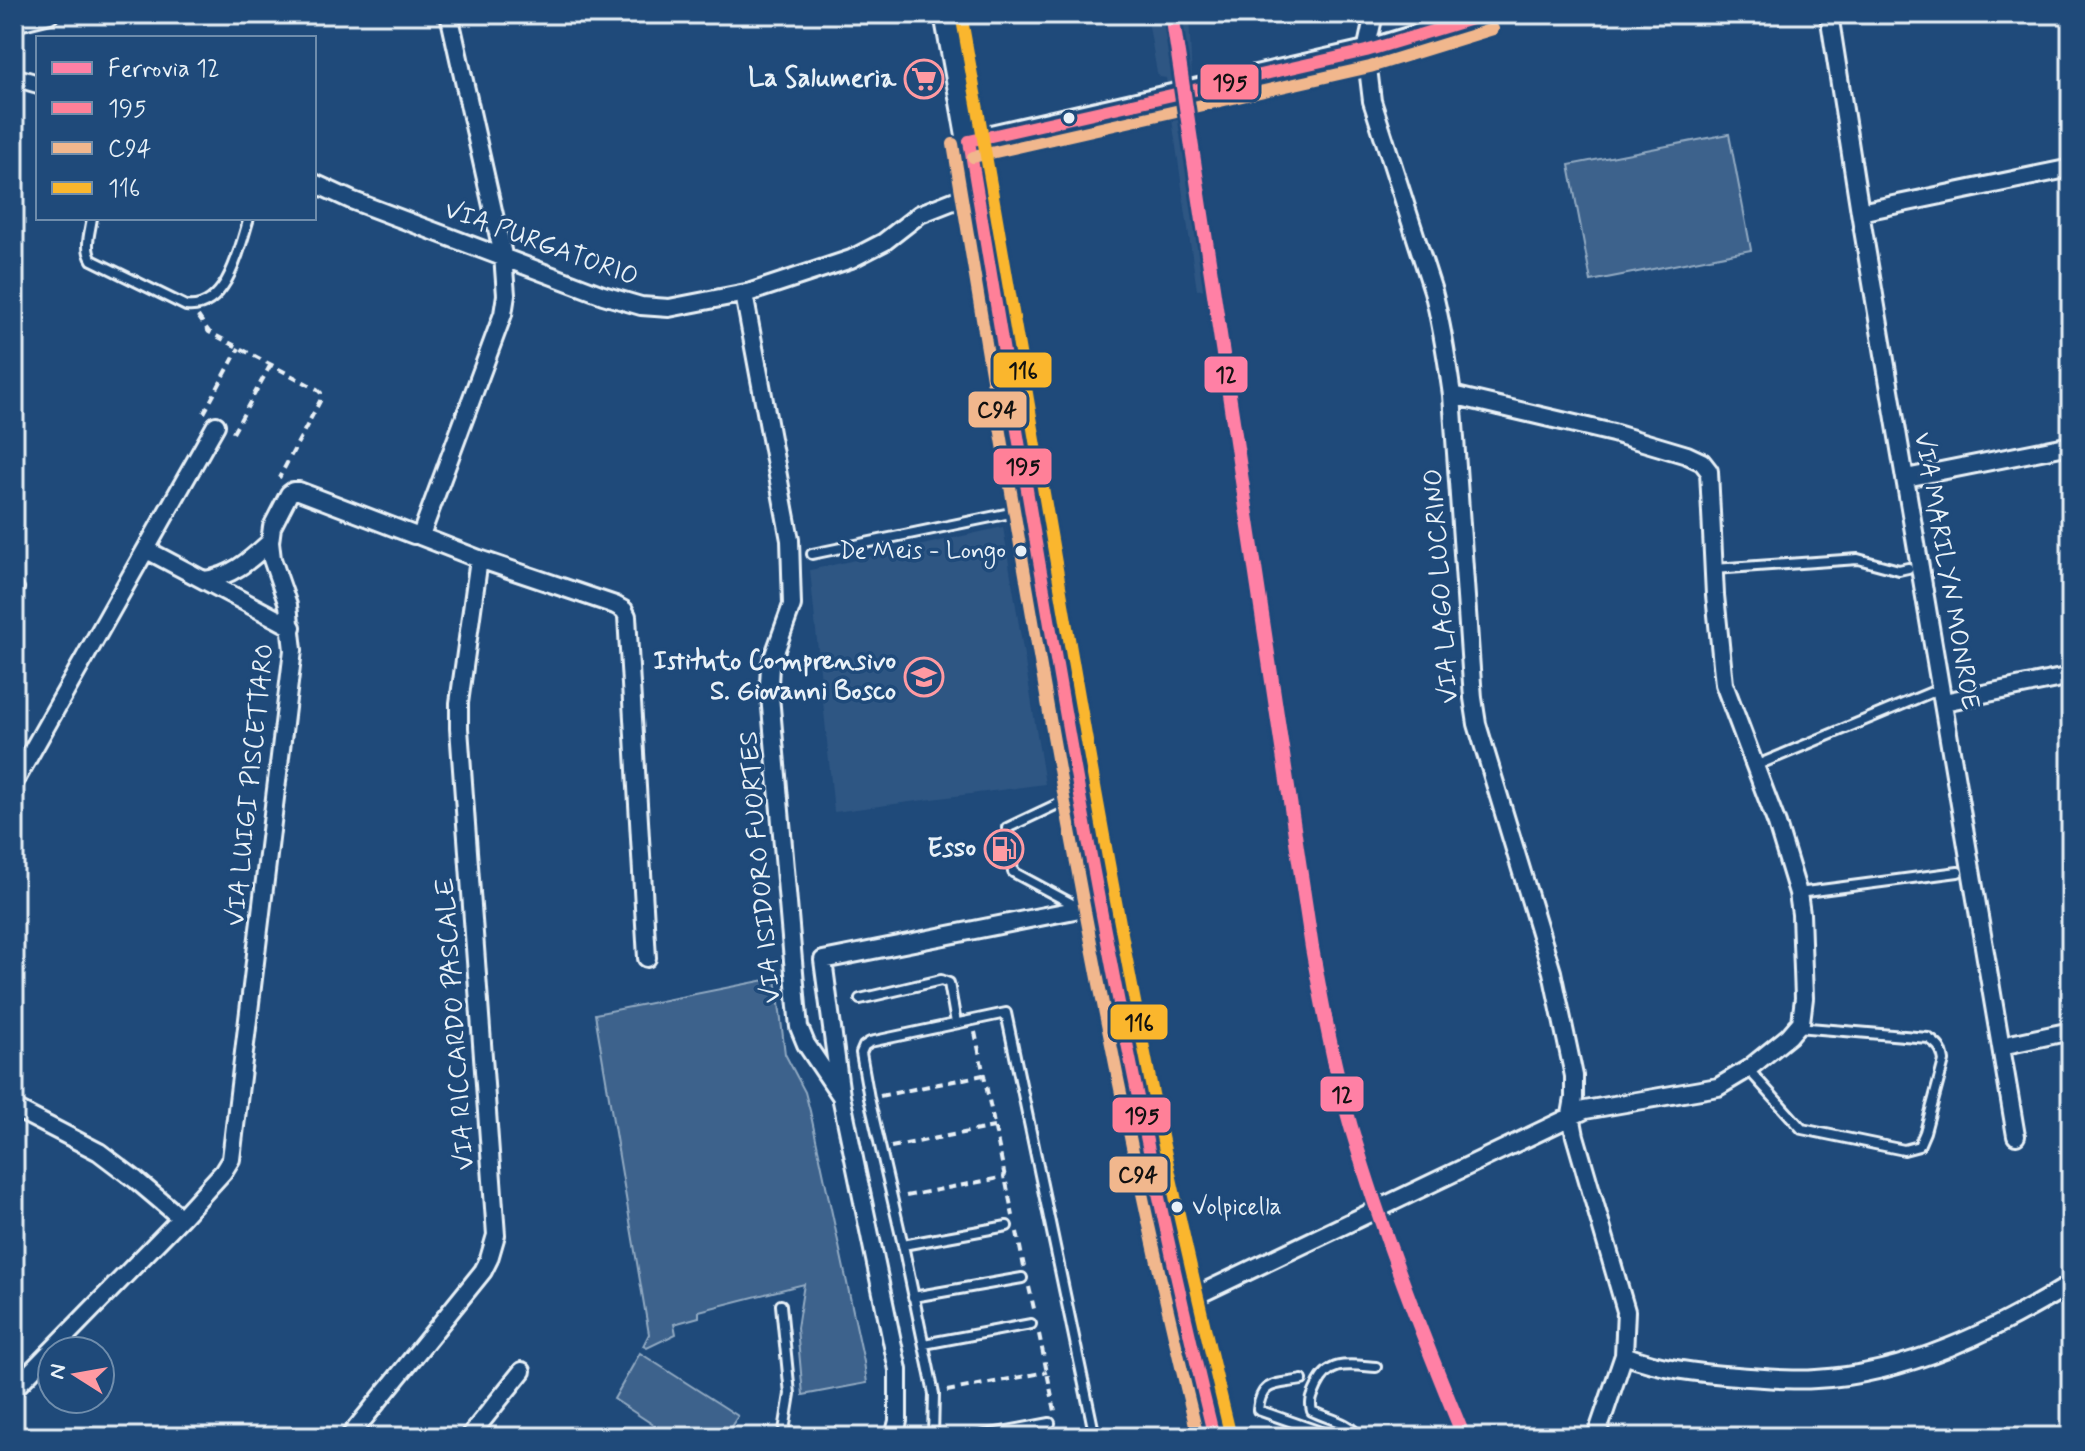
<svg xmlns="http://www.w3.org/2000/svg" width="2085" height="1451" viewBox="0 0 2085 1451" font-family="Mynerve,sans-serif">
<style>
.built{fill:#2e5683}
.green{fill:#3c628c;stroke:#92aac2;stroke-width:2}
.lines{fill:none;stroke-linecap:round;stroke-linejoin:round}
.service-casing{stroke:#e8f1f8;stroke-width:14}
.minor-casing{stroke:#e8f1f8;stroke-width:22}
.tertiary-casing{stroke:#e8f1f8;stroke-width:26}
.path{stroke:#e8f1f8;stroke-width:4;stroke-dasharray:8 6;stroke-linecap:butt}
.service{stroke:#1f4a7a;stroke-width:8}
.minor{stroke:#1f4a7a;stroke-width:16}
.tertiary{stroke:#1f4a7a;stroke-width:20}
.bus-1-casing{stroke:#1f4a7a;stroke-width:18}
.bus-2-casing{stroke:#1f4a7a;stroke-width:18}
.bus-3-casing{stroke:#1f4a7a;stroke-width:18}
.bus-1{stroke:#ff8098;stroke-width:12}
.bus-2{stroke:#f1b78d;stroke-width:12}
.bus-3{stroke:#fab62d;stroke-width:12}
.rail-1-casing{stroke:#1f4a7a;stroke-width:20}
.rail-1{stroke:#ff80a5;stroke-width:14}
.bus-dot{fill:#e8f1f8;stroke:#1f4a7a;stroke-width:3}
.labels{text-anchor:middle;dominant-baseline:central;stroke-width:7;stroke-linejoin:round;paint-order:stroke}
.bus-label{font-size:24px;fill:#e8f1f8;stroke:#1f4a7a;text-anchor:end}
.poi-label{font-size:26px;font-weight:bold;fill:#e8f1f8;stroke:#1f4a7a;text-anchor:end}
.street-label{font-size:26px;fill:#e8f1f8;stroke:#1f4a7a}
.line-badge{stroke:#1f4a7a;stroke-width:3}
.pale-badge-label{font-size:22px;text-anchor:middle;font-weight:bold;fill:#111}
</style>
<rect width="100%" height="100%" fill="#1f4a7a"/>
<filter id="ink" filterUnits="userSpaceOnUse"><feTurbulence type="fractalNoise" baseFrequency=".0125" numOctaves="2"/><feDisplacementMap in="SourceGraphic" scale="16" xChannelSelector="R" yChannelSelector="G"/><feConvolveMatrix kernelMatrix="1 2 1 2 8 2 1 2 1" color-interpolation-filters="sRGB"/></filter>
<g filter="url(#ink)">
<!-- built -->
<path class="built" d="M1147,14h42l4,92 30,181 -26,3 -31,-212 -6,-1 -3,-4z
M1003,527l42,257 -211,28 -24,-242z"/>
<!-- green -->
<path class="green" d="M1729,134l22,116 -160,31 -22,-116z
M776,978l9,76 20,38 5,19 54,251 3,21 -64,12 -6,-67 7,-44 -105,27v6l-25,7 2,10 -29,14 -4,-2 6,-12 -54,-320z
M640,1353l98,63 -14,21h-52l-58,-38z"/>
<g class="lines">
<!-- service casing -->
<g class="service-casing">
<path id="service" d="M92,218c-2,14 -8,30 0,42l94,46c41,5 54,-59 63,-88
M812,554l218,-45
M1714,569l144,-10 41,11 9,-2
M14,585l5,3
M1755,766l177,-74
M1798,893l160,-21
M1078,907l-65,-35 -6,-44 74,-35
M860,999l81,-19 8,3 7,40
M1748,1069l54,60 102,21 15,-4 6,-14 19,-71c-2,-12 -5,-16 -16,-23l-131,-11
M903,1245l104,-19
M913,1297l109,-19
M781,1305l9,89 -7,43
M924,1344l107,-20
M1302,1380c-25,5 -41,0 -44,30l77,27
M933,1437l1,-43 -31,-149 -34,-147 -8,-45 3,-7 6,-4 136,-29 89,424
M975,1437l75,-14
M1359,1437c-10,-15 -31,-18 -47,-26 -3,-10 1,-16 5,-25 12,-27 34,-21 59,-19"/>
</g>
<!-- minor casing -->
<g class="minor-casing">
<path id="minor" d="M1374,14l-8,37 6,50 61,190c9,34 14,69 19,104l21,303 4,26 75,248 22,104v22l-3,17 4,21 51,175 -2,44 -28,82
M1829,14l31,198 156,924
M14,23l36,-9
M14,77l24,7
M314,183l37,17 252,95 38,11 28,2 82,-16 100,-33 33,-17 36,-28 56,-22
M1860,212l211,-44
M744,294l46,246 2,65 -22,61 -1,18 28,323 2,20 7,17 35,52
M1906,478l165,-33
M420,536l59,23 136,46 9,5 3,6 20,342
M147,550l145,77
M204,580c28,-3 46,-20 66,-38
M1944,702l127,-26
M14,783l202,-358
M2001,1046l70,-15
M14,1108l85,44 37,28 45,38
M1181,1303l404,-193 133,-23 30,-18 41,-33 12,-14 3,-24 -3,-84 -3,-21 -21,-69 -53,-140 -9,-89 -6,-124 -7,-9 -15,-7 -74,-22 -161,-38
M1624,1355c37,14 73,18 113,21 26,2 53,5 79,3 92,-5 178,-48 255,-95
M14,1389l167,-171 42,-46 8,-13 62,-509 -5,-45 -16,-46 -2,-17 2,-15 17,-33 4,-3h6l115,44h7l82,-221 3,-19 -3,-40 -54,-241
M349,1437l134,-166 6,-12 7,-24 -37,-507v-25l20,-144
M469,1437l53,-66
M894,1437l4,-16v-51l-57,-274 -18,-136 277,-55"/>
</g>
<!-- tertiary casing -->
<g class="tertiary-casing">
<path id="tertiary" d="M945,14c88,474 152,954 269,1423
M969,141l397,-90 122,-37"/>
</g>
<!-- path -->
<path class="path" d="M198,316l11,16 108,57 4,4 -1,8 -41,77
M204,413l35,-65
M233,433l38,-69
M975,1032l38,184
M880,1096l103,-21
M891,1147l103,-20
M906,1196l99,-19
M1017,1232l7,35
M1029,1287l6,26
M1039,1334l16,77
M947,1391l100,-19"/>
<!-- service -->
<use href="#service" class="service"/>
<!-- minor -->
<use href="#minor" class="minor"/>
<!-- tertiary -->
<use href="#tertiary" class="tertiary"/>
<!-- bus-1 casing -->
<g class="bus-1-casing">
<path id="bus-1" d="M969,141c72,433 140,869 245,1296
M969,141l397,-90 122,-37"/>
</g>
<!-- bus-2 casing -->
<g class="bus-2-casing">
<path id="bus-2" d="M953,144c72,432 140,867 245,1293
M973,157l397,-90 123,-38"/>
</g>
<!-- bus-3 casing -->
<g class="bus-3-casing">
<path id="bus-3" d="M961,14c64,355 119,712 189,1065 24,119 52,237 80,354"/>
</g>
<!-- bus-1 -->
<use href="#bus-1" class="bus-1"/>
<!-- bus-2 -->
<use href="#bus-2" class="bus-2"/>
<!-- bus-3 -->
<use href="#bus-3" class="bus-3"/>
<!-- rail-1 casing -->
<g class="rail-1-casing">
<path id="rail-1" d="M1172,14l140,934c11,60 22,120 39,179 31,106 71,208 113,310"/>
</g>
<!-- rail-1 -->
<use href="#rail-1" class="rail-1"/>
</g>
</g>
<!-- icons -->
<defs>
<g id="supermarket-ring" transform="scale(2)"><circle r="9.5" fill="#1f4a7a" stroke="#ff9aa2" stroke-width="1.5"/><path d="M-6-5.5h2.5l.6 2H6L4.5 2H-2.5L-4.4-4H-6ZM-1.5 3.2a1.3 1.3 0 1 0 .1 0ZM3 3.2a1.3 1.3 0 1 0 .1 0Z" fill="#ff9aa2"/></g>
<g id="school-ring" transform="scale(2)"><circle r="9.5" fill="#1f4a7a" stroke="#ff9aa2" stroke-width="1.5"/><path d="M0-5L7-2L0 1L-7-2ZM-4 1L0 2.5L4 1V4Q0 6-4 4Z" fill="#ff9aa2"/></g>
<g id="fuel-ring" transform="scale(2)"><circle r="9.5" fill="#1f4a7a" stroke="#ff9aa2" stroke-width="1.5"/><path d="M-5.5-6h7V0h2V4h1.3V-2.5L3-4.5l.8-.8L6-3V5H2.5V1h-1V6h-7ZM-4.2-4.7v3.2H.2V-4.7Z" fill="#ff9aa2"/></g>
</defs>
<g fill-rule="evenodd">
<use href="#supermarket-ring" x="924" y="79"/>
<use href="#school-ring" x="924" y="677"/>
<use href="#fuel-ring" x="1004" y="849"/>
</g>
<!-- markers -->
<g class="bus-dot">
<circle cx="1069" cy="118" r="7"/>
<circle cx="1021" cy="551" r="7"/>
<circle cx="1177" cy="1207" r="7"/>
</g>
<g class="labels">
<!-- bus labels -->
<g class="bus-label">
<text x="1006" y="551">De Meis - Longo</text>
<text x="1192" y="1207" text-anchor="start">Volpicella</text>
</g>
<!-- poi labels -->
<g class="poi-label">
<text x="896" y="79">La Salumeria</text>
<text x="896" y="662">Istituto Comprensivo<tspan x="896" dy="30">S. Giovanni Bosco</tspan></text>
<text x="976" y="849">Esso</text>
</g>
<!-- street labels -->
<g class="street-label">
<text transform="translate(541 244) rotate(20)">VIA PURGATORIO</text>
<text transform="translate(1946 571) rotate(80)">VIA MARILYN MONROE</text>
<text transform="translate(1442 586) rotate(-94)">VIA LAGO LUCRINO</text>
<text transform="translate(251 785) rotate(-84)">VIA LUIGI PISCETTARO</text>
<text transform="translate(761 867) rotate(-95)">VIA ISIDORO FUORTES</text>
<text transform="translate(456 1024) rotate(-94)">VIA RICCARDO PASCALE</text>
</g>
</g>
<g class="line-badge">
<rect x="1199" y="63" width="61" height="38" rx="8" fill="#ff8098"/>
<rect x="992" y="351" width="61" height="38" rx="8" fill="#fab62d"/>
<rect x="1203" y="355" width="46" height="39" rx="8" fill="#ff80a5"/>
<rect x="967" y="390" width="61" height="39" rx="8" fill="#f1b78d"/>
<rect x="992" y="447" width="61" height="39" rx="8" fill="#ff8098"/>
<rect x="1109" y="1003" width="60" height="38" rx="8" fill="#fab62d"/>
<rect x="1319" y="1075" width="46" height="38" rx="8" fill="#ff80a5"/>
<rect x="1111" y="1096" width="61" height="38" rx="8" fill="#ff8098"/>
<rect x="1108" y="1155" width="61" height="39" rx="8" fill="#f1b78d"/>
</g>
<g class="pale-badge-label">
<text x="1230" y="90">195</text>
<text x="1023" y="378">116</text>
<text x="1226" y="382">12</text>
<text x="997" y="417">C94</text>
<text x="1023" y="474">195</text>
<text x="1139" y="1030">116</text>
<text x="1342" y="1102">12</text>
<text x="1142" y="1123">195</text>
<text x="1138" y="1182">C94</text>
</g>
<!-- margin -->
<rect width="2085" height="1451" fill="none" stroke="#1f4a7a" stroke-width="48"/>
<rect x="24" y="24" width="2037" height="1403" fill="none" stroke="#e8f1f8" stroke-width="3" filter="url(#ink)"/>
<!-- legend -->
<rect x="36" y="36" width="280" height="184" fill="#1f4a7a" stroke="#6f8dac" stroke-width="2"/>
<rect x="52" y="62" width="40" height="12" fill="#ff80a5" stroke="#6f8dac" stroke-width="2"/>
<text x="108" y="76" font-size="24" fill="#e8f1f8">Ferrovia 12</text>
<rect x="52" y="102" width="40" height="12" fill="#ff8098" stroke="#6f8dac" stroke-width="2"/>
<text x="108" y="116" font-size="24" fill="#e8f1f8">195</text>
<rect x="52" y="142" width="40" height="12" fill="#f1b78d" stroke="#6f8dac" stroke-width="2"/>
<text x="108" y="156" font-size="24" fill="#e8f1f8">C94</text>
<rect x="52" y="182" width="40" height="12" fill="#fab62d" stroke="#6f8dac" stroke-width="2"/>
<text x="108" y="196" font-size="24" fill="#e8f1f8">116</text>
<!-- north arrow -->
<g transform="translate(76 1375) rotate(281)"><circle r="38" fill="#1f4a7a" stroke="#6f8dac" stroke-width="2"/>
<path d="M0-6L14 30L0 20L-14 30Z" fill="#ff9aa2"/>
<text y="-12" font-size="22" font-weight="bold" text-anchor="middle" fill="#e8f1f8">N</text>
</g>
</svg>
